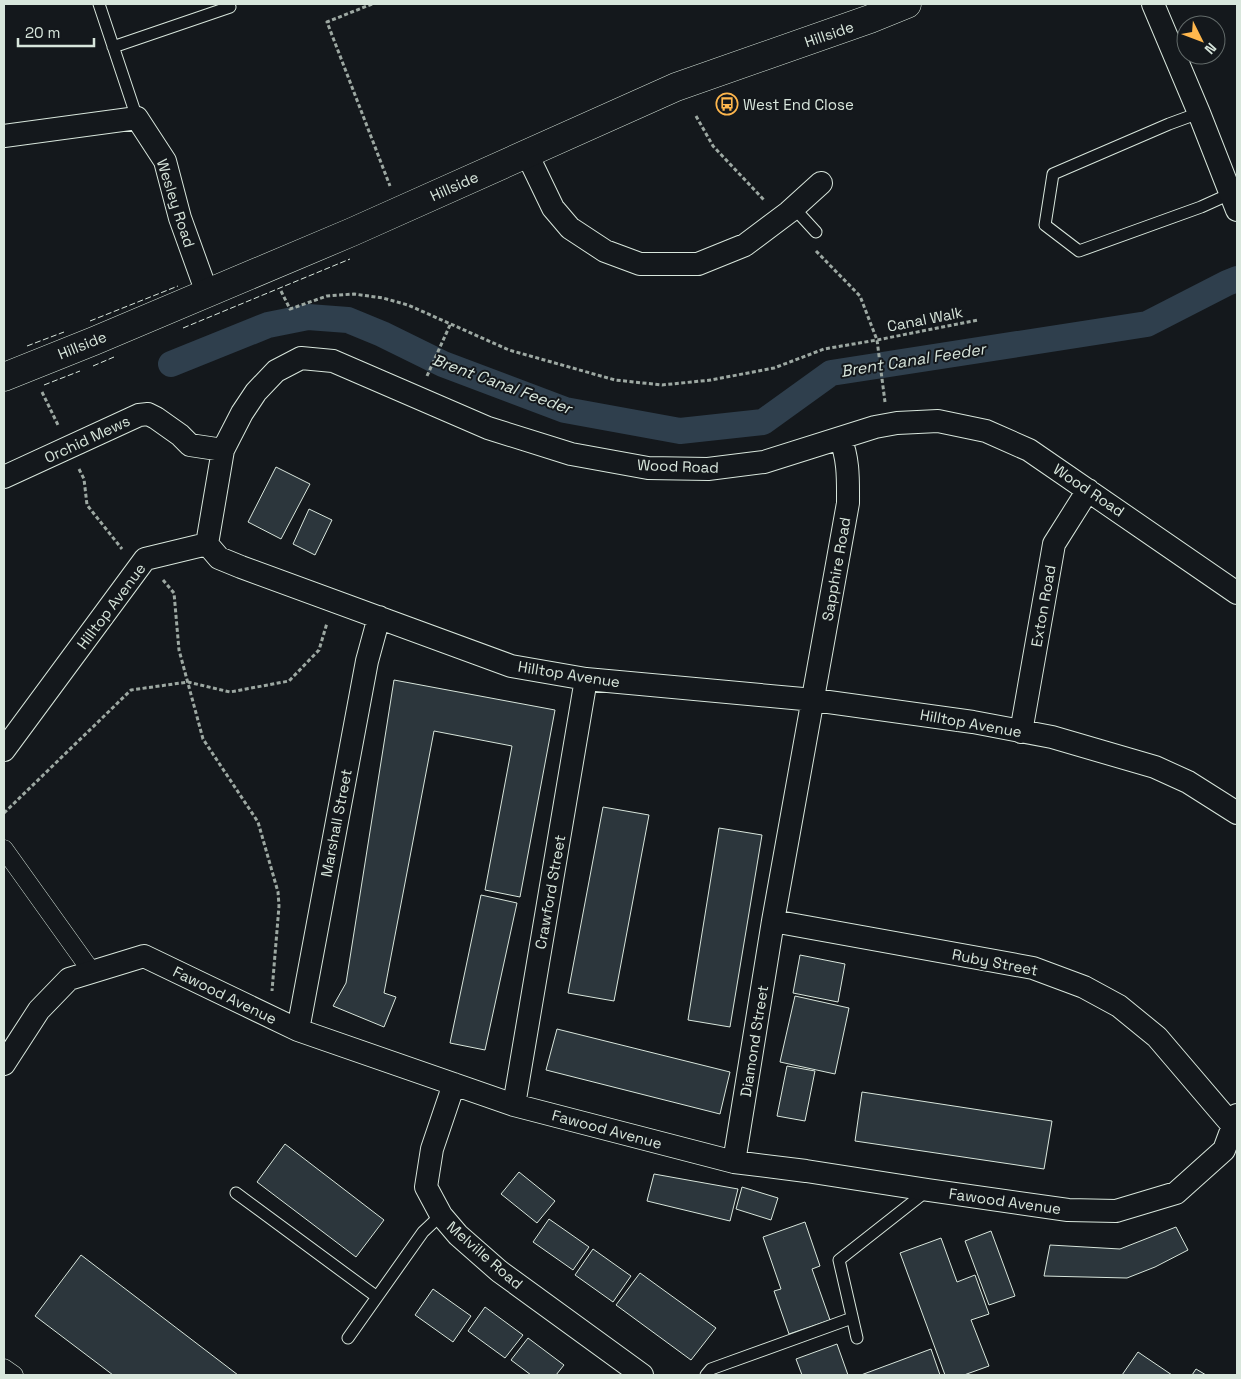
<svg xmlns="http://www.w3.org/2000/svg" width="1241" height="1379" viewBox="0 0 1241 1379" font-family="'Space Grotesk',sans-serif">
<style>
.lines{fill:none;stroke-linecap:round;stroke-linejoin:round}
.canal{stroke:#2f3f4d;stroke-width:26}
.building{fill:#2c363c;stroke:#d8e6dc}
.service-casing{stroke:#d8e6dc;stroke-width:13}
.pedestrian-casing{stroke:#d8e6dc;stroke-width:19}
.minor-casing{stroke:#d8e6dc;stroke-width:24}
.primary-casing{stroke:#d8e6dc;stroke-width:29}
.path{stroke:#9da8a2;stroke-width:3;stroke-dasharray:4 2.5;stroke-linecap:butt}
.service{stroke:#14181c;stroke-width:11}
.pedestrian{stroke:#14181c;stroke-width:18}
.minor{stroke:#14181c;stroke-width:22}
.primary{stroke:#14181c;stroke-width:28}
.fence{stroke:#d8e6dc;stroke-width:1;stroke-dasharray:6 2.5;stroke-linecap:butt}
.labels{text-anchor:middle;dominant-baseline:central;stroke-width:4;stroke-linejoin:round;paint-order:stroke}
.street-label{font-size:15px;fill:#d8e6dc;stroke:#14181c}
.poi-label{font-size:15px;fill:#d8e6dc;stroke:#14181c;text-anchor:start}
.water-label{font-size:16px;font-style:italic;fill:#d8e6dc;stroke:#14181c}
</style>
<rect width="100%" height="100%" fill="#14181c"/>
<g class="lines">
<!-- canal -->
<path class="canal" d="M171,364l97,-39 40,-8 40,3 34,14 61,30 122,46 115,21 83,-9 68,-49 316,-49 80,-41 10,-4"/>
</g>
<!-- building -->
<path class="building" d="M276,467l34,17 -29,55 -33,-17z
M309,509l23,11 -17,35 -22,-11z
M394,680l161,30 -35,187 -35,-7 27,-144 -78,-15 -50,262 12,4 -12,30 -51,-21 13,-23z
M603,807l46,8 -35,186 -46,-8z
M719,828l43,7 -32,192 -42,-7z
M481,895l36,8 -32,147 -35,-7z
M800,955l45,9 -7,38 -45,-9z
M795,996l54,12 -14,66 -55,-12z
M557,1029l173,43 -10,42 -174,-44z
M787,1066l28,5 -10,50 -28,-5z
M862,1092l190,29 -8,48 -189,-28z
M285,1144l99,76 -28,37 -99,-75z
M519,1172l36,29 -18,22 -36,-29z
M654,1174l84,15 -8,32 -83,-20z
M742,1187l36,11 -7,22 -35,-11z
M549,1219l40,28 -16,23 -40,-28z
M805,1222l15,44 -8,3 18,51 -41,14 -15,-43 7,-2 -18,-52z
M1176,1227l12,23 -33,17 -28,11 -83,-2 6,-31 70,4z
M991,1231l24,65 -26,9 -24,-64z
M941,1238l16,44 18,-7 14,39 -18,6 18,46 -25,9h-19l-45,-122z
M593,1249l38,27 -18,26 -38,-27z
M81,1255l157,120h-125l-78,-59z
M640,1273l76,55 -25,32 -75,-55z
M433,1289l38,27 -18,26 -38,-27z
M485,1307l38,28 -18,23 -37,-27z
M528,1338l36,27 -8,10h-25l-20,-15z
M837,1344l11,31h-46l-6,-16z
M931,1349l9,26h-79z
M1138,1352l34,23h-50z
M1196,1369l10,6h-14z"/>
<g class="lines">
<!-- service casing -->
<g class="service-casing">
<path id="service" d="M99,4l38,114
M113,47l117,-40
M1199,113l-30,11 -116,50 -8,51 34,26 122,-44 31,-14
M794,208l22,24
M236,1193l141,104
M348,1338l75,-106 18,-17
M857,1338l-18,-78 89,-70
M706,1375l5,-6 141,-51"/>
</g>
<!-- pedestrian casing -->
<g class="pedestrian-casing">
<path id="pedestrian" d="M4,849l88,123
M4,1368l10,7"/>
</g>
<!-- minor casing -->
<g class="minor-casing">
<path id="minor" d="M1153,4l46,109 38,97
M4,136l133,-18 28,43 15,57 27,75
M527,154l26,54 17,20 35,23 35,13h58l47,-19 44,-33 32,-29
M4,477l135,-62 9,-1 8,4 24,17 10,10 33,5
M207,544l16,-94 19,-37 14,-21 20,-21 25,-13 32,3 155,67 83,26 77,14 60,1 56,-7 111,-35 22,-4 41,-2 48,10 43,19 208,143
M207,544l12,14 22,9 270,99 75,13 228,21 159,22 79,15 103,30 33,15 49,31
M1021,732l33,-188 34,-54
M4,750l141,-191 62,-15
M773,921l260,47 51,19 35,19 38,31 76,89
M298,1030l69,-369 12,-44
M4,1064l35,-54 30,-31 75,-23 154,74 216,75 220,57 72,9 122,19 140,20 48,1 60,-18 48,-43 13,-35
M454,1084l-22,65 -6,38 15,28 17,20 41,36 143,104
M514,1105l72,-426
M734,1162l39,-241 75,-418c0,-22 1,-44 -8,-65"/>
</g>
<!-- primary casing -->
<g class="primary-casing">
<path id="primary" d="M4,377l90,-36 258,-109 324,-145 194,-68 37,-15"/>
</g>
<!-- path -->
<path class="path" d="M372,4l-45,18 63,164
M696,116l17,30 51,54
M816,251l44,45 17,44 101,-20
M281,291l9,18 37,-13 27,-2 29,4 25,7 101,45 106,30 47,5 49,-5 63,-12 50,-19 53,-9 8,62
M427,376l23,-51
M42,392l16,33
M79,469l5,10 3,26 35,44
M163,580l11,13 5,57 24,89 55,83 20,70 1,14 -7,85
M4,813l127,-123 57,-8 42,10 59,-11 30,-31 8,-27"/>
<!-- service -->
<use href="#service" class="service"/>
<!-- pedestrian -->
<use href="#pedestrian" class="pedestrian"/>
<!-- minor -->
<use href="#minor" class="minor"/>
<!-- primary -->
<use href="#primary" class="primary"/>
<!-- fence -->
<path class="fence" d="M90,321l88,-35
M183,328l167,-69
M27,346l37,-14
M93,366l21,-9
M44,385l36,-14"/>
</g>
<!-- icons -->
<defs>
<g id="bus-ring" transform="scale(1.125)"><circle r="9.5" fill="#14181c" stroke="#ffb74d" stroke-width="1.5"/><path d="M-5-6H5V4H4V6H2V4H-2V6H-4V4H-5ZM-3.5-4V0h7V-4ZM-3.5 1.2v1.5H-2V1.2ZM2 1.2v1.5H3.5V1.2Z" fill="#ffb74d"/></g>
</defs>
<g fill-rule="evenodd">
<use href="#bus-ring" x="727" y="104"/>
</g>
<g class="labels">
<!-- street labels -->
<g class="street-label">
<text transform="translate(829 34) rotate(-19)">Hillside</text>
<text transform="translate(454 186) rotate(-24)">Hillside</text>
<text transform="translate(176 203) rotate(72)">Wesley Road</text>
<text transform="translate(925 319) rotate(-11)">Canal Walk</text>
<text transform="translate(82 345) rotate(-22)">Hillside</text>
<text transform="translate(87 439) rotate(-25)">Orchid Mews</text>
<text transform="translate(678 466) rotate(2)">Wood Road</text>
<text transform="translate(1089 490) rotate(34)">Wood Road</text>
<text transform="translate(836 569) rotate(-80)">Sapphire Road</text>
<text transform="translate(111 606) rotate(-53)">Hilltop Avenue</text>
<text transform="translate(1043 606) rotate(-80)">Exton Road</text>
<text transform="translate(569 674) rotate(9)">Hilltop Avenue</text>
<text transform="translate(971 723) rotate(10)">Hilltop Avenue</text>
<text transform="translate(336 823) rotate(-79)">Marshall Street</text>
<text transform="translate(550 892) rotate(-80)">Crawford Street</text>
<text transform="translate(995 962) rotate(11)">Ruby Street</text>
<text transform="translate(225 995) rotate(26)">Fawood Avenue</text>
<text transform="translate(754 1041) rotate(-81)">Diamond Street</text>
<text transform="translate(607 1129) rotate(15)">Fawood Avenue</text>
<text transform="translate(1005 1201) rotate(8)">Fawood Avenue</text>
<text transform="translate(485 1255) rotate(41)">Melville Road</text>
</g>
<!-- poi labels -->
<g class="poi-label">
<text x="743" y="104">West End Close</text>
</g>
<!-- water labels -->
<g class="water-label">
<text transform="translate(913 360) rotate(-9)">Brent Canal Feeder</text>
<text transform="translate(502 384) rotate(20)">Brent Canal Feeder</text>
</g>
</g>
<!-- border -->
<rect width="1241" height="1379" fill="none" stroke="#d8e6dc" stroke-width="10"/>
<!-- north arrow -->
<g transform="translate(1201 40) rotate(132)"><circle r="24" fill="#14181c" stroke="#626a69"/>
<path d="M0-4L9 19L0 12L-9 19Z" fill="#ffb74d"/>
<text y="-8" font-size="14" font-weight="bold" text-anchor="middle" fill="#d8e6dc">N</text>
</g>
<!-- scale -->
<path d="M18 38v8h76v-8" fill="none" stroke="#d8e6dc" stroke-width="2.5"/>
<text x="25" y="38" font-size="15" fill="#d8e6dc" stroke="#14181c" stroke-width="4" paint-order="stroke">20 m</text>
</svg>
